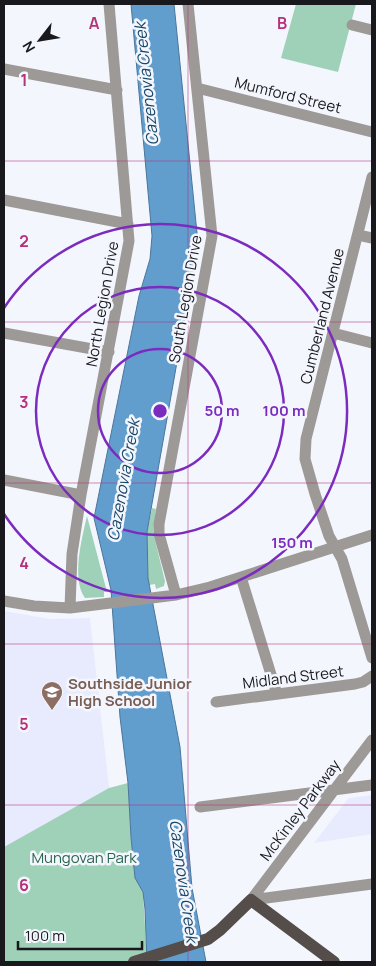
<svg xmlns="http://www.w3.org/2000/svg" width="376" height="966" viewBox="0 0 376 966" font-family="Manrope,sans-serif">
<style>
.built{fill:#e8ebfd}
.green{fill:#9fd1b9}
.water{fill:#619ece;stroke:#4b7699}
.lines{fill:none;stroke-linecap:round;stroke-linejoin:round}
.minor{stroke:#9d9996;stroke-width:11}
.major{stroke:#544d49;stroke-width:12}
.grid{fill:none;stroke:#b53179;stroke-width:1;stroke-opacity:0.55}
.ring{fill:none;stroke:#7b2cbf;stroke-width:2.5}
.labels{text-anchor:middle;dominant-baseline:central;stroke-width:5;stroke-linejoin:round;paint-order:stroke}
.street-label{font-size:15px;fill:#19191d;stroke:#f4f6fe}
.education-label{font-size:15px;font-weight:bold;fill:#785e54;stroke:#f4f6fe;text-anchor:start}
.park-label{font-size:15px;fill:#29654c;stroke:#f4f6fe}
.water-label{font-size:16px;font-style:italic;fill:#184768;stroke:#f4f6fe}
.grid-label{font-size:16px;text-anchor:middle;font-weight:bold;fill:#b53179;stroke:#f4f6fe;stroke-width:5;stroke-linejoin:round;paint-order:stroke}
.centre{fill:#7b2cbf;stroke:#f4f6fe;stroke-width:2.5}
.ring-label{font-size:15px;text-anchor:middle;font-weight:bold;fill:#7b2cbf;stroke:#f4f6fe;stroke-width:5;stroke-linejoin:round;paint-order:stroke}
</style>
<rect width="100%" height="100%" fill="#f4f6fe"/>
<!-- built -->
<path class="built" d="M4,611l46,8 40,-1 19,169 22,50 4,41 8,14 -139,57z
M372,795v39l-58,9 33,-43 2,-2z"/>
<!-- green -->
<path class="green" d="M296,4h60l-18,68 -57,-14z
M152,508l4,1 -3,23 12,49 -1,5 -8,3 -1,-5 -6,1 -1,-7 -1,-46z
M87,516l20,76h-3v5l-19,1c-14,-19 -3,-60 2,-82z
M128,783l3,54 4,41 8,14 4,70h-143v-115l105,-59z"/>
<!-- water -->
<path class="water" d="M131,4h43l24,239 -51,289 1,46 32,169 12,141 14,74h-59l-2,-53 -2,-17 -8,-14 -4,-41 -3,-54 -8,-66 -9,-127 -17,-72 45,-222 11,-37 2,-23z"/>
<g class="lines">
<!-- minor -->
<path class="minor" d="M352,25l20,5
M4,69l113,21
M197,88l175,44
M372,177l-66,262 -1,20 10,35 14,42 13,23 30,99
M4,200l124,24
M358,235l14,3
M4,333l105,19
M333,333l39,10
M4,480l77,15
M241,577l36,117
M176,595l-17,-61v-10l53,-288 -24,-232
M4,601l30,5 36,2 106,-13 34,-8 162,-52
M70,608l2,-54 9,-59 48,-254 -20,-237
M216,702l139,-18 8,-2 9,-6
M200,807l172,-22
M251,900l121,-160
M251,900l121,-16"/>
<!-- major -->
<path class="major" d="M134,962l74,-23 12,-9 31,-30 83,62"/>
</g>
<!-- grid -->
<path class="grid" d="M188,4v958M4,161h368M4,322h368M4,483h368M4,644h368M4,805h368"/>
<!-- distance rings -->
<g class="ring">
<circle cx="160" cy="411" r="62"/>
<circle cx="160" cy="411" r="124"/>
<path d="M4 308A187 187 0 1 1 4 514"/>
</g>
<!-- icons -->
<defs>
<g id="school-pin" transform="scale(1.125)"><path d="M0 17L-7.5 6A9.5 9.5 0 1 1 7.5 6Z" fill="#8d6e63" stroke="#f4f6fe"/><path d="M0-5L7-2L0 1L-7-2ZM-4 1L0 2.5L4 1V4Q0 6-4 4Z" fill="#fff"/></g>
</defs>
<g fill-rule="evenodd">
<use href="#school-pin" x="52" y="692"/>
</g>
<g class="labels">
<!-- street labels -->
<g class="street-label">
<text transform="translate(288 95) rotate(14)">Mumford Street</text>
<text transform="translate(185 299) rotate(-80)">South Legion Drive</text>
<text transform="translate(102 304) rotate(-80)">North Legion Drive</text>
<text transform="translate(322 316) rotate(-76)">Cumberland Avenue</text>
<text transform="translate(293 677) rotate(-7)">Midland Street</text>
<text transform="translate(300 810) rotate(-53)">McKinley Parkway</text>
</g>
<!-- education labels -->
<g class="education-label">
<text x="68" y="683">Southside Junior<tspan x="68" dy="17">High School</tspan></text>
</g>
<!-- park labels -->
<g class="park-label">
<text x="84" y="857">Mungovan Park</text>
</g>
<!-- water labels -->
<g class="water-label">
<text transform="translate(146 84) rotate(-96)">Cazenovia Creek</text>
<text transform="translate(123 480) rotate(-80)">Cazenovia Creek</text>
<text transform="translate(184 881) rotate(82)">Cazenovia Creek</text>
</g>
</g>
<g class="grid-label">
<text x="94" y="29">A</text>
<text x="282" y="29">B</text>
<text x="24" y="86">1</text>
<text x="24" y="247">2</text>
<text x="24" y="408">3</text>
<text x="24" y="569">4</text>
<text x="24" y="730">5</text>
<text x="24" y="891">6</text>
</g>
<circle cx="160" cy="411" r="8" class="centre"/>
<g class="ring-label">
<text x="222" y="416">50 m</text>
<text x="284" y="416">100 m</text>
<text x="292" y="548">150 m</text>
</g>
<!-- border -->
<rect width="376" height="966" fill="none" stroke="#19191d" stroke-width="10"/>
<!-- north arrow -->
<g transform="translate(40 40) rotate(239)" stroke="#f4f6fe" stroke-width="4" paint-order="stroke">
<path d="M0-4L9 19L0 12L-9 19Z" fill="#19191d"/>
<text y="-8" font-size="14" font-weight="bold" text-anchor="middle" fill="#19191d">N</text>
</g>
<!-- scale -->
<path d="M18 941v8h124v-8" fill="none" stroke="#19191d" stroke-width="2.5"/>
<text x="25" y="941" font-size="15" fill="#19191d" stroke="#f4f6fe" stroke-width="4" paint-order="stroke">100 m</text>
</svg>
